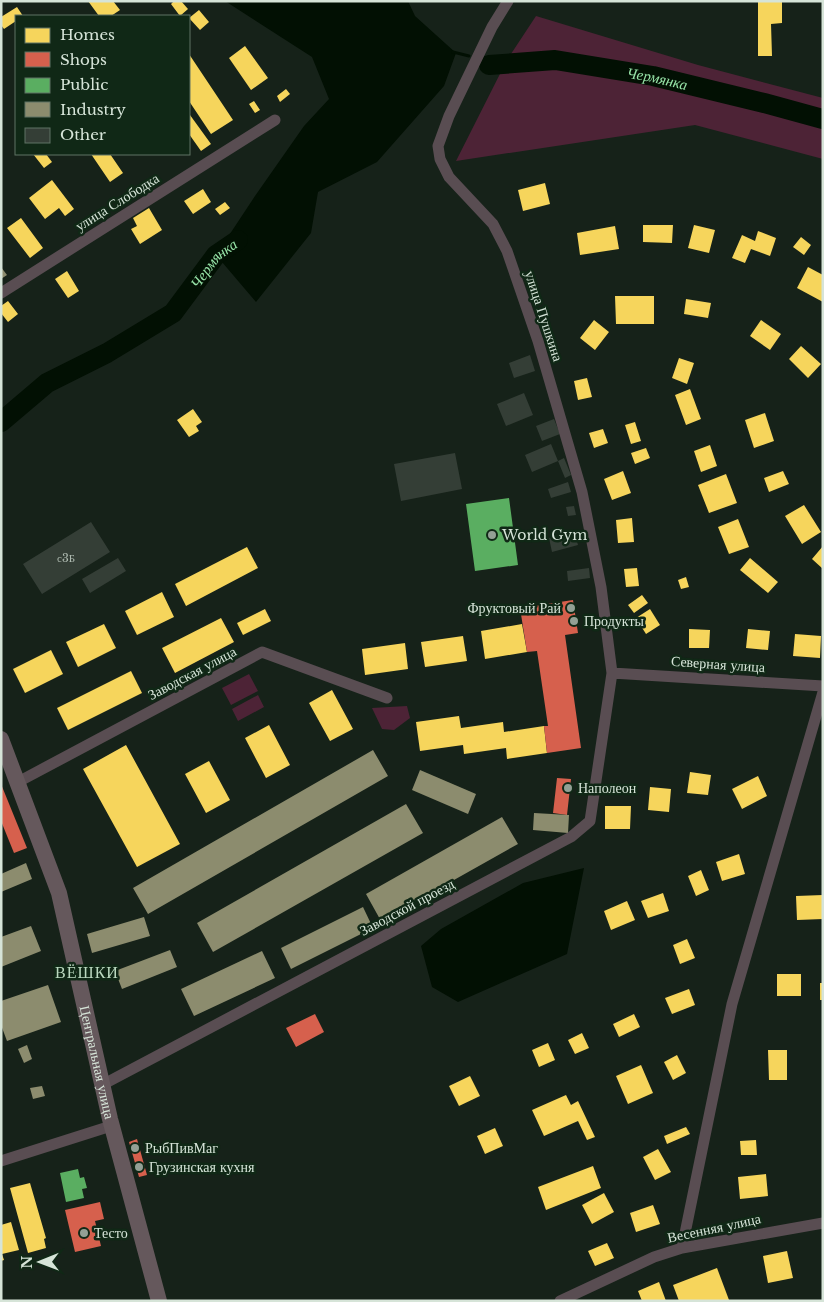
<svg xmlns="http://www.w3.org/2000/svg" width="824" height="1302" viewBox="0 0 824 1302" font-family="'Libre Baskerville',serif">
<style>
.green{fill:#4d2336}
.water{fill:#021003}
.homes{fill:#f6d55c}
.shops{fill:#d6604d}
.public{fill:#5aae61}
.industry{fill:#8c8c6e}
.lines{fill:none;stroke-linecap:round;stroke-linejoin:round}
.stream{stroke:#021003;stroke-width:3}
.river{stroke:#021003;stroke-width:20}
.building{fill:#343e36}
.street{stroke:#594d52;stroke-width:11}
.secondary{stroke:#65585c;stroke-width:16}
.poi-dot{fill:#93a095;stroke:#102816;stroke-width:2}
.labels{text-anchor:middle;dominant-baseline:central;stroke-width:5;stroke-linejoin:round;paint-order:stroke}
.number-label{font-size:11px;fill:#aebab0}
.street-label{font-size:14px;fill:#d6e4d8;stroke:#102816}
.poi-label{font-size:14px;fill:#d6e4d8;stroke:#102816;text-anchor:start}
.water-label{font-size:15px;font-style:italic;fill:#97e4a8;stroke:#102816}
.quarter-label{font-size:16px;letter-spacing:1px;fill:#bbd9c0;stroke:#102816}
</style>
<rect width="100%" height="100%" fill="#162219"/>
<!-- green -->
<path class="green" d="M536,16l162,49 125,33v61l-128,-34 -239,36 51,-101z
M249,674l9,17 -27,14 -9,-17z
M258,695l6,12 -26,14 -6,-12z
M407,706l3,12 -16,12 -12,-1 -10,-21z"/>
<!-- water -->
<path class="water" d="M225,1h183l7,15 41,37 -12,33 -67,76 -59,30 -7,41 -55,69 -40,-47 39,-59 49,-70 25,-27 -17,-42z
M584,868l-17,86 -109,48 -26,-15 -11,-41 20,-17 82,-46z"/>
<!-- homes -->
<path class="homes" d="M88,1h25l7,9 -9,6h-12z
M174,1h7l7,8 -8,7 -9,-12z
M758,1h24v22l-11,1 1,32h-14z
M17,7l6,9h-7v5l-12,8 -3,-4v-8z
M199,10l10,12 -9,8 -11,-12z
M245,46l23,32 -17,12 -22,-32z
M189,54l44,66 -22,14 -22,-33z
M286,89l4,5 -10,8 -3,-6z
M254,101l6,9 -5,3 -6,-9z
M190,115l21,29 -10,7 -12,-17v-18z
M33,154h13l6,8 -8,6z
M91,154h19l13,19 -13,9z
M52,180l22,29 -9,7 -6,-8 -14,11 -16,-21z
M545,183l5,21 -27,7 -5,-21z
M203,189l8,13 -18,12 -9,-13z
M225,202l5,6 -10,7 -5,-6z
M149,208l13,22 -22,14 -9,-15 6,-3 -4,-8z
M21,218l22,30 -13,10 -23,-30z
M643,225h30l-1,18 -29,-1z
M694,225l21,5 -6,23 -21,-5z
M615,226l4,23 -39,6 -3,-22z
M758,231l18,7 -6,18 -19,-7 -6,14 -13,-5 10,-23 13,6z
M801,237l10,8 -7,10 -11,-8z
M808,267l15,8v27l-26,-14z
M67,271l12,20 -11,7 -13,-19z
M615,296h39v28h-38z
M686,299l25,4 -3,15 -24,-4z
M8,301l10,13 -10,8 -7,-9v-7z
M594,320l15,12 -14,18 -15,-12z
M761,320l20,14 -11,16 -20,-14z
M801,346l20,18 -13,14 -19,-19z
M679,358l15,5 -7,21 -15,-6z
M587,378l5,19 -14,3 -4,-19z
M690,389l11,30 -15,6 -11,-30z
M193,409l9,13 -6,4 3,5 -10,6 -12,-17z
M765,413l9,28 -20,7 -9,-28z
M635,422l6,19 -10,3 -6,-19z
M603,429l5,14 -14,5 -5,-15z
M710,445l7,21 -16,6 -7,-21z
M646,448l4,10 -15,6 -4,-11z
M623,471l8,22 -19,7 -8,-21z
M783,471l6,13 -20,8 -5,-14z
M726,474l11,29 -28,10 -11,-28z
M804,505l17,27 -19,12 -17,-28z
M632,518l2,24 -16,1 -2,-23z
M738,519l11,28 -20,7 -11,-27z
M823,546v23l-11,-10z
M247,547l11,21 -72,38 -11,-22z
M750,558l28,24 -10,11 -28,-23z
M637,568l2,18 -13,1 -2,-18z
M686,577l3,10 -8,2 -3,-9z
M162,592l12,25 -37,18 -12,-24z
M642,595l6,8 -14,10 -6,-8z
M265,609l6,12 -28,14 -6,-12z
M650,609l10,16 -14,9 -10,-16z
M221,618l13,24 -59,31 -13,-25z
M104,624l12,24 -38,19 -12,-25z
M522,624l5,28 -42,7 -4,-28z
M689,629l21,1 -1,18h-20z
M748,629l22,2 -2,19 -22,-2z
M795,634l26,2 -1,22 -27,-2z
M463,636l4,25 -42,6 -4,-25z
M405,643l3,26 -43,6 -3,-26z
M51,650l12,24 -38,19 -12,-24z
M131,671l11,22 -74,37 -11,-22z
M332,690l21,39 -23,12 -21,-38z
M459,716l2,12 42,-6 1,10 40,-6 3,27 -40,6 -1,-11 -42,6 -1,-9 -43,6 -4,-29z
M269,725l21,40 -24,13 -21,-40z
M126,745l54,99 -43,23 -54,-98z
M209,761l21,39 -24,13 -21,-39z
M690,772l21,3 -3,20 -21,-2z
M758,776l9,20 -25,13 -10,-20z
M650,787l21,2 -2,23 -21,-2z
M605,806h26l-1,23h-25z
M739,854l6,20 -23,7 -6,-19z
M701,870l8,20 -13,6 -8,-20z
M663,893l6,18 -21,7 -7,-17z
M823,895v24l-26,1 -1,-24z
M627,901l8,19 -24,10 -7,-19z
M687,939l8,19 -15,6 -7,-19z
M777,974h24v22h-24z
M820,983h3v17h-3z
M689,989l6,16 -23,9 -7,-16z
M634,1014l6,13 -21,10 -6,-13z
M582,1033l7,15 -14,6 -7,-14z
M548,1043l7,17 -16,7 -7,-17z
M768,1050h19v30h-18z
M677,1055l9,18 -13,7 -9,-18z
M641,1065l12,28 -25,11 -12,-28z
M470,1076l10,20 -21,10 -10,-20z
M566,1095l5,10 7,-4 17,36 -8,3 -9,-19 -34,15 -12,-26z
M686,1127l4,7 -23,10 -3,-8z
M495,1128l8,18 -18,8 -8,-18z
M756,1140l1,15h-16l-1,-14z
M658,1149l13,23 -16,8 -12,-23z
M593,1166l8,22 -55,22 -8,-23z
M766,1174l2,22 -28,3 -2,-22z
M30,1183l16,55 -2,1 2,9 -18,5 -18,-65z
M604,1193l10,19 -22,12 -10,-19z
M653,1205l7,19 -24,8 -6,-19z
M11,1222l8,28 -17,4 2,6 -3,1v-36z
M607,1243l7,15 -19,8 -7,-15z
M787,1251l6,27 -25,5 -5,-27z
M717,1268l12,32 -50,1 -6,-16z
M659,1282l7,19h-24l-4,-10z"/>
<!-- shops -->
<path class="shops" d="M573,600l5,33 -13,2 16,113 -34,5 -3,-27h4l-11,-75 -10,1 -7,-44z
M557,778l14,1 -4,36 -14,-2z
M1,784l26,64 -13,5 -13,-32z
M315,1014l9,18 -28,15 -10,-19z
M137,1139l10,36 -8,2 -10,-35z
M100,1202l4,17 -9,2 6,25 -26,6 -10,-42z"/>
<!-- public -->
<path class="public" d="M509,498l9,67 -43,6 -9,-67z
M78,1169l2,9 4,-1 3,11 -5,1 2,9 -18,4 -6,-29z"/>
<!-- industry -->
<path class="industry" d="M1,267l6,8 -6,4z
M373,750l15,26 -240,138 -15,-26z
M420,770l56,24 -8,20 -56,-24z
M406,804l17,29 -210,119 -16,-29z
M534,813l35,2 -1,18 -35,-3z
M502,817l16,27 -137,77 -15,-27z
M26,863l6,16 -31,13v-18z
M363,907l10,21 -82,41 -10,-21z
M144,917l6,19 -58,17 -5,-19z
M31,926l10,25 -40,16v-30z
M170,950l7,17 -55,22 -7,-18z
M262,951l13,27 -81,38 -13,-27z
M48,985l13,37 -54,19 -6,-16v-24z
M27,1045l5,14 -8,4 -6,-14z
M42,1086l3,10 -12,3 -3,-11z"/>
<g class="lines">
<!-- stream -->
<path class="stream" d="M453,52l16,4"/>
<!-- river -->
<g class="river">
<path id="s1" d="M489,65l66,-5 98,16 111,27 59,16"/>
<path id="s2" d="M1,422l46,-39 60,-30 66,-40 43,-58 22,-15"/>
</g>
</g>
<!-- building -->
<path class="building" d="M530,355l5,16 -21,7 -5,-15z
M524,393l9,22 -27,11 -9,-22z
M554,419l6,15 -18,7 -6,-15z
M551,444l7,17 6,-3 7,17 -6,3 -7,-17 -26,11 -7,-17z
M455,453l7,36 -61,12 -7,-37z
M568,482l3,10 -20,6 -3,-9z
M574,506l2,9 -8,1 -2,-9z
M91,522l19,30 -68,42 -19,-30z
M574,531l4,14 -26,7 -3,-14z
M118,558l8,13 -36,22 -8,-14z
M589,568l1,10 -22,3 -1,-10z"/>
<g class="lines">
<!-- street -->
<path class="street" d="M1,293l274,-173
M612,673l211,13
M18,782l244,-130 125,46
M102,1085l469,-248 19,-16 22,-148 -11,-86 -19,-95 -44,-151 -31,-90 -14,-27 -44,-47 -9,-18 -2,-13 11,-30 43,-89 16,-26
M1,1161l110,-35
M682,1248l50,-244 91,-312
M560,1301l94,-44 28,-9 141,-25"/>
<!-- secondary -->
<path class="secondary" id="s3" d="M1,739l58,154 51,226 49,182"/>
</g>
<!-- markers -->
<g class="poi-dot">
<circle cx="492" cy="535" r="5"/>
<circle cx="571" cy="608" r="5"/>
<circle cx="574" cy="621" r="5"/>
<circle cx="568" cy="788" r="5"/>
<circle cx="135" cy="1148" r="5"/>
<circle cx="139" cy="1167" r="5"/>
<circle cx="84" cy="1233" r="5"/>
</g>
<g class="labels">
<!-- number labels -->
<g class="number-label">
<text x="66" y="558">с3Б</text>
</g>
<!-- street labels -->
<g class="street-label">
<text transform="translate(117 202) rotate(-32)">улица Слободка</text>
<text transform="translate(544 316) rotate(72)">улица Пушкина</text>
<text transform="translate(718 664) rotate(4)">Северная улица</text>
<text transform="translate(192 673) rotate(-28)">Заводская улица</text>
<text transform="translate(407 907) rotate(-28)">Заводской проезд</text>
<text stroke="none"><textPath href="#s3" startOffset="338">Центральная улица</textPath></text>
<text transform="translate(714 1228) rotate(-12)">Весенняя улица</text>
</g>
<!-- poi labels -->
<g class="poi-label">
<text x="502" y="535">World Gym</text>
<text x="561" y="608" text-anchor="end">Фруктовый Рай</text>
<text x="584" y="621">Продукты</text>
<text x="578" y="788">Наполеон</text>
<text x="145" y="1148">РыбПивМаг</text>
<text x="149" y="1167">Грузинская кухня</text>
<text x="94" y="1233">Тесто</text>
</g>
<!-- water labels -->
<g class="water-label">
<text stroke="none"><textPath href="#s1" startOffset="170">Чермянка</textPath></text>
<text stroke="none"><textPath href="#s2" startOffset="269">Чермянка</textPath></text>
</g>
<!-- quarter labels -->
<g class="quarter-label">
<text x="87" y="972">ВЁШКИ</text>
</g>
</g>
<!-- border -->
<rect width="824" height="1302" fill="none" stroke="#d6e4d8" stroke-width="5"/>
<!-- legend -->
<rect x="15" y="15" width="175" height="140" fill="#102816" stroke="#5f7364"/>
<rect x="25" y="28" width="25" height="15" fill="#f6d55c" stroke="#5f7364"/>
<text x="60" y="40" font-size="15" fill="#d6e4d8">Homes</text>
<rect x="25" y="52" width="25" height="15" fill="#d6604d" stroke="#5f7364"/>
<text x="60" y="65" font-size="15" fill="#d6e4d8">Shops</text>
<rect x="25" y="78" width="25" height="15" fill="#5aae61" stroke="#5f7364"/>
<text x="60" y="90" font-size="15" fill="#d6e4d8">Public</text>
<rect x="25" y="102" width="25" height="15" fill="#8c8c6e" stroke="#5f7364"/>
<text x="60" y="115" font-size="15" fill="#d6e4d8">Industry</text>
<rect x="25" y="128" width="25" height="15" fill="#343e36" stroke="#5f7364"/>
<text x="60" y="140" font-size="15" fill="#d6e4d8">Other</text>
<!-- north arrow -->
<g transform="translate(40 1262) rotate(269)" stroke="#102816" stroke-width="4" paint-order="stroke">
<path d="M0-4L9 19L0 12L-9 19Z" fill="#d6e4d8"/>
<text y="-8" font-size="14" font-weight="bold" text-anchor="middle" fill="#d6e4d8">N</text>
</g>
</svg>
